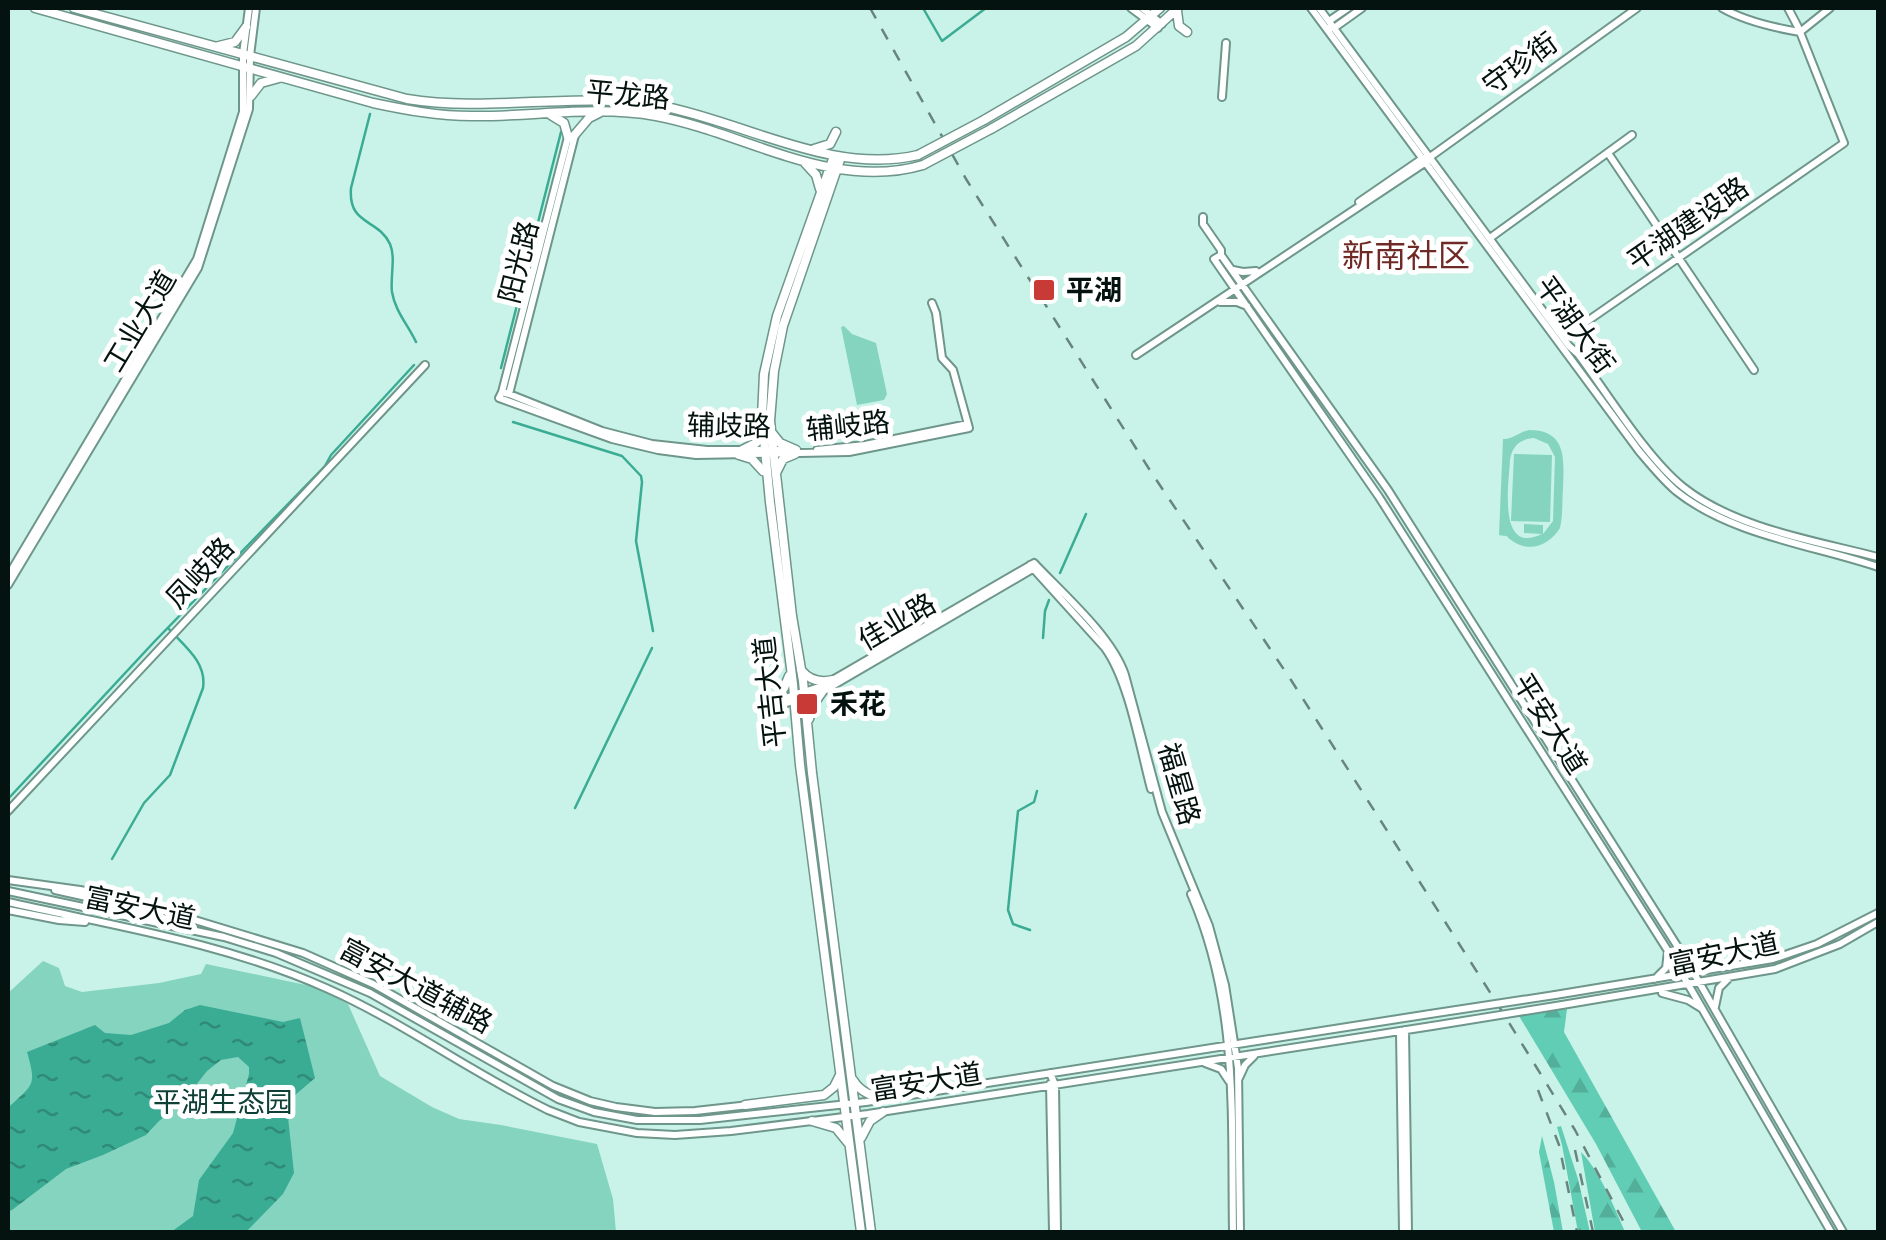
<svg xmlns="http://www.w3.org/2000/svg" width="1886" height="1240" viewBox="0 0 1886 1240" font-family="Rubik,'Noto Sans SC',sans-serif">
<style>
.forest{fill:url(#forest-firs)}
.park{fill:#84d4c0;fill-rule:evenodd}
.water{fill:url(#water-ripples)}
.lines{fill:none;stroke-linecap:round;stroke-linejoin:round}
.stream{stroke:#3bac94;stroke-width:2.5}
.secondary-casing{stroke:#6f968b;stroke-width:10}
.primary-casing{stroke:#6f968b;stroke-width:11}
.secondary{stroke:#fff;stroke-width:6}
.primary{stroke:#fff;stroke-width:8}
.rail{stroke:#68857d;stroke-width:2.5;stroke-dasharray:12 12;stroke-linecap:butt}
.secondary-bridge-casing{stroke:#6f968b;stroke-width:10;stroke-linecap:butt}
.primary-bridge-casing{stroke:#6f968b;stroke-width:11;stroke-linecap:butt}
.secondary-bridge{stroke:#fff;stroke-width:6}
.primary-bridge{stroke:#fff;stroke-width:8}
.poi-dot{fill:#c83a36;stroke:#fff;stroke-width:4}
.labels{text-anchor:middle;dominant-baseline:central;stroke-width:10;stroke-linejoin:round;paint-order:stroke}
.street-label{font-size:28px;fill:#04130f;stroke:#fff}
.poi-label{font-size:28px;font-weight:bold;fill:#04130f;stroke:#fff;text-anchor:start}
.park-label{font-size:28px;fill:#0f4036;stroke:#fff}
.quarter-label{font-size:32px;fill:#702a26;stroke:#fff}
</style>
<defs>
<pattern id="forest-firs" width="22" height="20" patternUnits="userSpaceOnUse" patternTransform="scale(2.5)"><rect width="22" height="20" fill="#61cdb5"/><path d="M5 1l3.5 6h-7zM16 11l3.5 6h-7z" fill="#53af9a"/></pattern>
<pattern id="water-ripples" width="26" height="14" patternUnits="userSpaceOnUse" patternTransform="scale(2.5)"><rect width="26" height="14" fill="#3bac94"/><path d="M2 4q2-2 4 0t4 0M15 11q2-2 4 0t4 0" fill="none" stroke="#2f8b77"/></pattern>
</defs>
<rect width="100%" height="100%" fill="#c9f3e8"/>
<!-- forest -->
<path class="forest" d="M1567,1009l-3,23 112,200h-34l-46,-88 -77,-128z
M1561,1126l17,53 12,53h-12l-16,-87 -5,-18z
M1542,1136l12,46 9,50h-9l-15,-80z
M1581,1152c18,18 34,56 44,80h-30z"/>
<!-- park -->
<path class="park" d="M844,326l8,8 24,9 11,51 -3,6 -27,5 -16,-78z
M1529,430c38,0 35,29 34,58 -1,13 0,27 -3,40 -10,16 -28,25 -46,14 -14,-9 1,-4 -15,-7l4,-96c9,1 16,-7 26,-9zM1534,438l14,6 7,13 -2,64 -10,13v-9l-19,-1v9l18,1c-45,22 -33,-51 -32,-74 2,-14 10,-21 24,-22z
M1514,454l38,1 -2,67 -39,-1z
M43,961l16,7 6,18 17,6 77,-9 42,-9 5,-10 114,24 28,16 32,72 52,31 27,12 42,6 96,19 16,55 3,33h-608v-239z"/>
<!-- water -->
<path class="water" d="M200,1005l83,17 17,-4 15,60 -21,18 -6,21 6,56 -11,21 -37,38h-75l22,-16 6,-36 34,-47 16,-59v-7l-11,-10 -17,3 -14,11 -26,33 -22,17 -13,14 -43,20 -37,14 -54,41 -4,1v-103c25,-24 29,-21 19,-56l68,-27 10,8 26,2 38,-12 16,-13z"/>
<g class="lines">
<!-- stream -->
<path class="stream" d="M923,8l19,33 44,-33
M370,114l-19,74c-3,38 27,30 39,56 6,14 0,33 2,48 3,19 16,33 24,50
M501,368l60,-236
M513,422l109,34 19,20 1,6 -6,59 17,90
M1060,573l26,-59
M1043,638l2,-27 4,-11
M8,799l146,-157 171,-176 6,-11 83,-90
M575,808l77,-160
M112,859l32,-56 26,-28 33,-87c4,-26 -19,-42 -35,-60
M1030,930l-17,-6 -5,-14 10,-99 16,-9 3,-11"/>
<!-- secondary casing -->
<g class="secondary-casing">
<path id="secondary" d="M1131,8l27,20
M1142,8l20,16
M1311,8l328,443c11,13 23,28 37,40 55,44 137,54 202,76
M1319,8l250,338 9,8c29,39 68,103 105,133 51,41 133,54 195,70
M1722,8c21,12 54,20 78,24l30,-24
M1329,21l19,-13
M1330,27l4,1 28,-20
M1222,97l4,-54
M1608,153l146,217
M1359,202l64,-44
M1203,217v7l18,26v5l167,235 300,473 155,269
M1490,238l142,-103
M1221,255l-7,4 165,238 298,468 154,267
M1233,270l10,2 13,-1
M1220,302h17l10,4
M1563,338l281,-195 -46,-116 -10,-19
M1136,355l290,-193 4,-5 207,-149
M502,392l66,-255
M509,394l66,-259
M499,398l113,41 46,11 38,5 153,-3 120,-24 -16,-58 -11,-12 -6,-45 -4,-10
M499,398l3,-6 7,2 93,37 50,13 55,6h87
M817,450l48,-5 103,-21
M1030,565l75,83c24,33 35,100 46,141
M8,576l189,-317 46,-147v-58l6,-46
M8,585l190,-317 51,-159 1,-53 6,-48
M773,702l49,-16 212,-123c28,30 78,73 91,112l37,137 47,114 16,59 13,83 2,164
M774,707l48,-15 214,-125
M8,811l417,-446
M8,880l72,10 49,10 174,53 70,31 180,102 37,15 26,6 39,5 40,-1 54,-6
M55,890l63,14 75,23
M8,891l216,46 52,16 94,40 188,106 36,13 43,8h63l166,-18 564,-88
M1191,894c48,110 40,221 42,338
M8,902c107,24 217,41 318,86 77,34 146,85 222,122l31,12 58,11 38,2 56,-4 137,-17 564,-88
M8,910l51,10 26,2
M1686,954l14,8 21,5
M1655,979l11,-11 2,-17
M1662,993l26,7 13,8
M1555,995l218,-36 44,-15 61,-31
M1562,1005l213,-36 65,-25 38,-22
M1715,1007l4,-19 9,-9
M1405,1030l3,202
M1400,1031l3,201
M1205,1063l16,6 8,12
M1050,1073l5,12 2,147
M1239,1078l6,-13 9,-9
M1050,1084l3,148"/>
</g>
<!-- primary casing -->
<g class="primary-casing">
<path id="primary" d="M35,8l338,95c33,7 65,13 99,13 60,1 123,-11 184,0 87,16 176,76 267,49
M74,8l333,91c86,14 174,-9 259,8 82,17 168,68 252,48
M1177,11l2,15 8,6
M219,46l16,-4 11,-15
M251,96l10,-13 18,-5
M551,115l13,8 4,14 4,1 17,-20 10,-5
M984,120l142,-83 34,-29
M991,129l145,-83 42,-38
M814,149l16,-5 6,-12
M834,156l-57,160 -13,58 -2,44 8,84 23,182 7,81 61,467
M841,157l-58,169 -9,45 -4,50 22,195 11,65 9,92 59,459
M805,163l11,12 4,14
M772,433l8,10 16,7
M742,450l14,-7 6,-11
M739,455l13,4 11,12
M776,473l7,-14 12,-5
M801,670c8,10 20,13 32,10
M773,702l11,-14 5,-12
M809,719l4,-14 9,-13
M853,1080c7,12 21,18 34,18
M745,1105l79,-10 10,-8 6,-12
M812,1121l24,7 13,16
M861,1138l9,-17 13,-9"/>
</g>
<!-- secondary -->
<use href="#secondary" class="secondary"/>
<!-- primary -->
<use href="#primary" class="primary"/>
<!-- rail -->
<path class="rail" d="M870,8l96,171 185,293 140,208 209,328 75,122 54,102
M1538,1090l21,55 18,87
M1575,1150l18,82"/>
<!-- secondary-bridge casing -->
<g class="secondary-bridge-casing">
<path id="secondary-bridge" d="M1430,1014l125,-19
M1432,1026l130,-21"/>
</g>
<!-- primary-bridge casing -->
<g class="primary-bridge-casing">
<path id="primary-bridge" d="M918,155l66,-35
M923,165l68,-36"/>
</g>
<!-- secondary-bridge -->
<use href="#secondary-bridge" class="secondary-bridge"/>
<!-- primary-bridge -->
<use href="#primary-bridge" class="primary-bridge"/>
</g>
<!-- markers -->
<g class="poi-dot">
<rect x="1032" y="278" width="24" height="24" rx="5"/>
<rect x="795" y="692" width="24" height="24" rx="5"/>
</g>
<g class="labels">
<!-- street labels -->
<g class="street-label">
<text transform="translate(1520 64) rotate(-36)">守珍街</text>
<text transform="translate(628 95) rotate(5)">平龙路</text>
<text transform="translate(1688 224) rotate(-35)">平湖建设路</text>
<text transform="translate(519 262) rotate(-76)">阳光路</text>
<text transform="translate(140 321) rotate(-59)">工业大道</text>
<text transform="translate(1575 325) rotate(54)">平湖大街</text>
<text transform="translate(729 426) rotate(1)">辅歧路</text>
<text transform="translate(848 426) rotate(-6)">辅岐路</text>
<text transform="translate(200 573) rotate(-47)">凤岐路</text>
<text transform="translate(897 622) rotate(-30)">佳业路</text>
<text transform="translate(770 692) rotate(-96)">平吉大道</text>
<text transform="translate(1550 724) rotate(58)">平安大道</text>
<text transform="translate(1179 784) rotate(74)">福星路</text>
<text transform="translate(140 908) rotate(12)">富安大道</text>
<text transform="translate(1724 954) rotate(-12)">富安大道</text>
<text transform="translate(416 986) rotate(28)">富安大道辅路</text>
<text transform="translate(926 1082) rotate(-9)">富安大道</text>
</g>
<!-- poi labels -->
<g class="poi-label">
<text x="1066" y="290">平湖</text>
<text x="830" y="704">禾花</text>
</g>
<!-- park labels -->
<g class="park-label">
<text x="223" y="1102">平湖生态园</text>
</g>
<!-- quarter labels -->
<g class="quarter-label">
<text x="1406" y="256">新南社区</text>
</g>
</g>
<!-- border -->
<rect width="1886" height="1240" fill="none" stroke="#04130f" stroke-width="20"/>
</svg>
